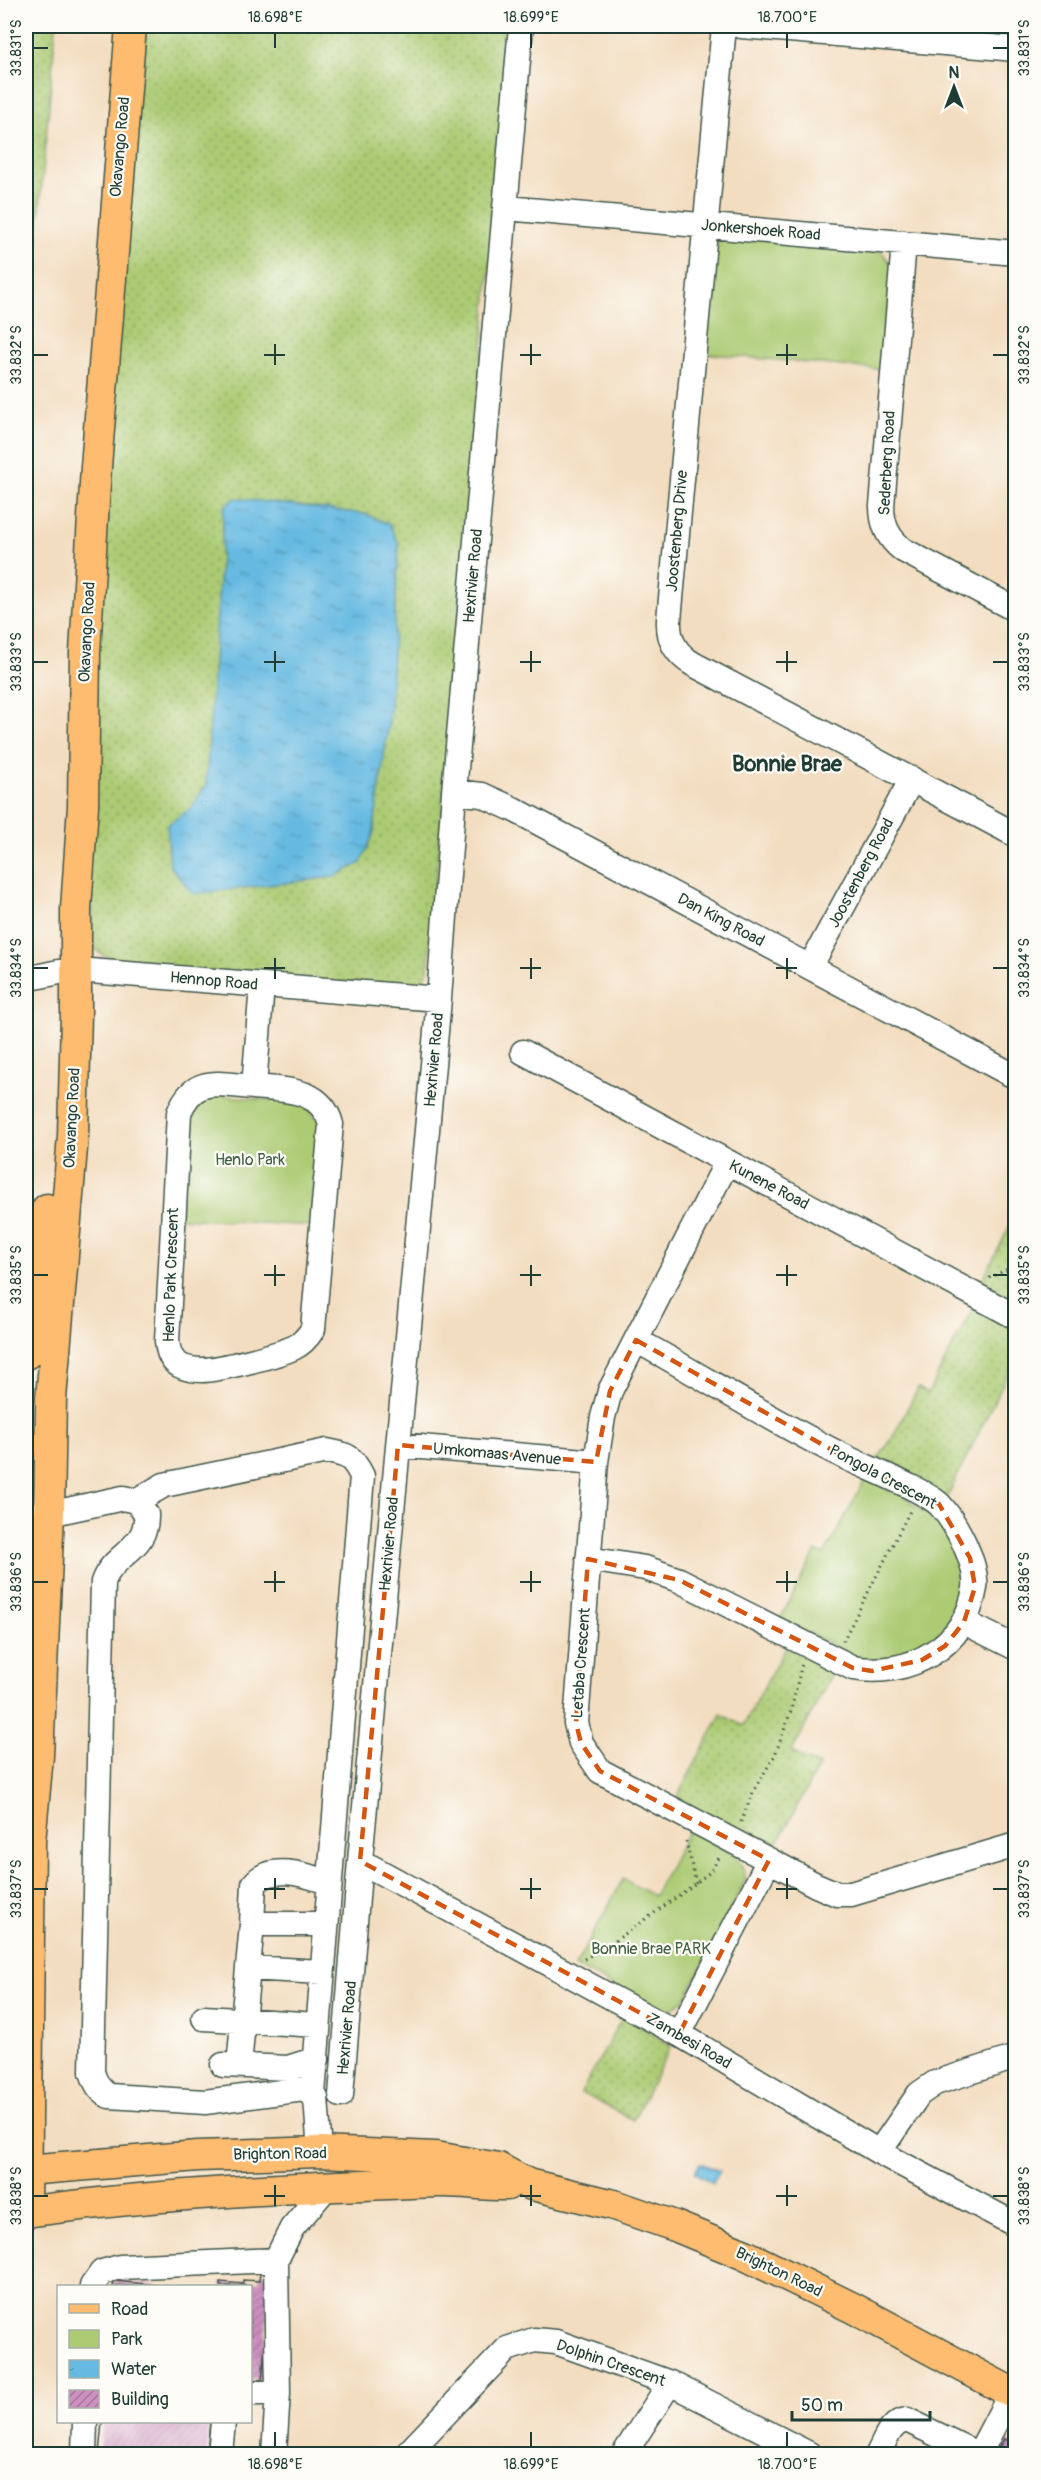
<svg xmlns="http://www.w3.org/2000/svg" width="1041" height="2480" viewBox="0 0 1041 2480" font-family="Pangolin,sans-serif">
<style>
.grass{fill:url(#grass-dots);stroke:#668454;stroke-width:1.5}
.green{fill:#accb73;stroke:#668454;stroke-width:1.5}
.water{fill:url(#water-ripples);stroke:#427c8b;stroke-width:1.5}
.building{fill:url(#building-hatch)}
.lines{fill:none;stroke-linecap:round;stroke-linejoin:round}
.minor-casing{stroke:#3f5549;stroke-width:27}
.major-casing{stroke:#3f5549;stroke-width:33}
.path{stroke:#3f5549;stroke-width:3;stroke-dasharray:1.5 4.5;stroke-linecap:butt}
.minor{stroke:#fff;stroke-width:24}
.major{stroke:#fdbc6f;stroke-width:30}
.marked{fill:none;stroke:#d45610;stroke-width:4.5;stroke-dasharray:12 8;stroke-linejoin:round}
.ticks{fill:none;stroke:#1f3d34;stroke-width:2}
.labels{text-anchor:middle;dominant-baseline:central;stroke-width:4.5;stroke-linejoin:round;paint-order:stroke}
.street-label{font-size:16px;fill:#1f3d34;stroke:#fdfcf7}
.park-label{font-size:16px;fill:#426044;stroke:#fdfcf7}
.district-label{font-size:22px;font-weight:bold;fill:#1f3d34;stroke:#fdfcf7}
.neatline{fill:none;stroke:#1f3d34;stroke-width:2}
.ticks-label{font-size:15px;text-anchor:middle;fill:#1f3d34}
</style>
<defs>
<pattern id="grass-dots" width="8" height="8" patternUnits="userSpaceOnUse" patternTransform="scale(1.5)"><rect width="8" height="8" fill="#accb73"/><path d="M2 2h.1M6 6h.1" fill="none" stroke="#8ba65f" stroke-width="1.8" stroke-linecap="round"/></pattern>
<pattern id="water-ripples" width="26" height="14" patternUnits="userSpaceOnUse" patternTransform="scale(1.5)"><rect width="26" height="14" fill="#66bae2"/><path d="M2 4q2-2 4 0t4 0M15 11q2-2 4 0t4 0" fill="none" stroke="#5398b8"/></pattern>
<pattern id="building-hatch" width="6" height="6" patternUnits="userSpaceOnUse" patternTransform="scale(1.5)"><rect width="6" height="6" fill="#cd8fbf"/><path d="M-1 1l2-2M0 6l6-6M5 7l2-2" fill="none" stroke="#a6769c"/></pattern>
</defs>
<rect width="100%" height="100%" fill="#fdfcf7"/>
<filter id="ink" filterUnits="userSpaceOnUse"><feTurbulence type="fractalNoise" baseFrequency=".0167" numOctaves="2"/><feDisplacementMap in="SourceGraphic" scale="12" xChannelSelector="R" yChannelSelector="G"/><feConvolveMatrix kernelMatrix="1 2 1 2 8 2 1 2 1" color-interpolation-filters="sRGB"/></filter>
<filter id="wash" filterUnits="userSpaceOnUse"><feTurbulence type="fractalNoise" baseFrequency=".008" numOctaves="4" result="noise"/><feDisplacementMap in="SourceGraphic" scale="24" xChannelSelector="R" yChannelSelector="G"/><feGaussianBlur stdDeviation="1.35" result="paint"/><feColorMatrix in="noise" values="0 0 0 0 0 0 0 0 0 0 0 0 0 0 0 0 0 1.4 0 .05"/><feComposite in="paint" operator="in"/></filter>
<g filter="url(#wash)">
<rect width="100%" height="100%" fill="#f3ddc0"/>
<!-- grass -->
<path class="grass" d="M26,26h30l-30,336z
M141,26h370l-83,944 -4,11 -8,7 -306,-23 1,-8c-25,-3 -19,-28 -18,-47l-8,-1 7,-266z
M1015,1216v89l-36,-19z
M974,1306l41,22v31l-68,138 -70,-37 14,-20 27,-52 10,5z
M786,1646l47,26 -41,80 27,14 -46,85 -97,-52 45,-85 22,12z
M623,2016l48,30 -38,74 -52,-27z"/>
<!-- green -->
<path class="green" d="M728,236l154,16 11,15 -8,103 -184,-17 12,-104z
M206,1094l97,9 17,20 -6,103 -135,-8 6,-101z
M866,1478l28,15 5,-1 9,5 3,6 29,18 16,28 5,41 -3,11 -14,27 -21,21 -55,13 -88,-43 36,-68 8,4z
M689,1830c22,12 54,21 57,49l-61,120 -14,10 -13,1 -83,-44 48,-87 31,17z"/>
<!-- water -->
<path class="water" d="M235,498l130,16 24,10 10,20 -10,177 -16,114 -12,28 -27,14 -141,17 -23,-28 -3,-41 24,-17 15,-23 18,-278z
M700,2163l20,8 -7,12 -18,-10z"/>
<g id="blocks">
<!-- building -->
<path class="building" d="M260,2273l11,1 -9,106 -12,-1v-93h-30v-4l23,2v-4l16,1z
M114,2281l42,4v1h-43z
M102,2422h108l-3,32h-108z
M1004,2439l12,6v9h-21z"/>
</g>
</g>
<g filter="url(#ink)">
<use href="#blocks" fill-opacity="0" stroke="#3f5549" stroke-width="1.5"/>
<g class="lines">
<!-- minor casing -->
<g class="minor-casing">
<path id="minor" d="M724,26l-55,594c-1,20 7,34 24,44l323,171
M741,26l275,23
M506,208l510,45
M904,243l-22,263c0,19 6,32 21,44l113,60
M454,792l28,3 31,14 503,268
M810,967l102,-188
M26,979l33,-7 31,-1 349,28
M523,1052l493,265
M254,1087c31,3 67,1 77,37l-18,205c-5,8 -11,15 -20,19 -16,7 -74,22 -91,22 -8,0 -16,-1 -23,-5 -9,-5 -11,-15 -12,-24l12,-228c15,-39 41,-28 75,-26l8,-102
M727,1162l-117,229 -7,26 -7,45 -20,261 5,20 19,28 216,114 21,9h14l165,-49
M398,1445l198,17
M136,1501l28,-16 163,-34c21,4 25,5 35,25l-49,618
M26,1515l23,-1 74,-16 13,3 10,13c2,36 -33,39 -43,68l-11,490c4,12 7,18 17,24l96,6 99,-13 12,9 4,54
M588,1559l57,9 34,12 174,88c55,10 113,-21 122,-80 3,-24 -19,-65 -35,-83 -15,-15 -75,-38 -97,-49 -71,-35 -138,-78 -207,-116
M964,1622l52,26
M360,1861l319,173 200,118 137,73
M252,1924l2,-40c17,-21 52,-9 74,-2
M248,1968l74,4
M204,2018l114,7
M679,2034l90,-174
M223,2065l65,3 29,-9
M239,2066l13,-142h73
M341,2095l19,-234 79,-862 15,-207 67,-766
M879,2152l40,-58 16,-11 81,-26
M92,2286l10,-14 18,-5 156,-7
M250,2393h28
M84,2454l1,-32
M220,2454l3,-32
M274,2454l4,-61 -2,-133 16,-32 34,-40
M407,2454l100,-105 27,-9 22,2 114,41 139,71
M624,2454l46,-71
M878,2454c7,-13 12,-32 29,-34l70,34
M979,2454l32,-61"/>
</g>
<!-- major casing -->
<g class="major-casing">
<path id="major" d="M26,1354l21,-145
M26,2170l172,-14 122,-4 116,5 62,11 30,16 86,21 61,21 70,29 108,53 163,87
M26,2211l4,-369 8,-86 11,-242 2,-115 22,-263 3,-122v-105l7,-103 2,-154 11,-185 35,-441
M26,2212c136,-19 275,-25 413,-30 23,-1 45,4 68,3"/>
</g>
<!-- path -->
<path class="path" d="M989,1278l27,-13
M843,1641l67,-130
M741,1822l13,-32 21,-35 16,-44 11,-48
M686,1841l10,42
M584,1959l21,-11 83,-59 22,-17 9,-14"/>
<!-- minor -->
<use href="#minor" class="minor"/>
<!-- major -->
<use href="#major" class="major"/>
</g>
</g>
<!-- marked area -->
<path class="marked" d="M636,1340l205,115 98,49 31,54 5,29 -11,35 -19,24 -23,14 -50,11 -19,-3 -174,-88 -91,-21 -12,164 5,20 19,28 169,89 -90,174 -319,-173 38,-416 198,17 14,-71z"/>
<!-- ticks -->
<path class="ticks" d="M275,33v15M531,33v15M787,33v15M33,48h15M993,48h15M275,344v21M531,344v21M787,344v21M33,355h15M264,355h21M520,355h21M776,355h21M993,355h15M275,651v21M531,651v21M787,651v21M33,662h15M264,662h21M520,662h21M776,662h21M993,662h15M275,958v21M531,958v21M787,958v21M33,968h15M264,968h21M520,968h21M776,968h21M993,968h15M275,1265v21M531,1265v21M787,1265v21M33,1275h15M264,1275h21M520,1275h21M776,1275h21M993,1275h15M275,1571v21M531,1571v21M787,1571v21M33,1582h15M264,1582h21M520,1582h21M776,1582h21M993,1582h15M275,1878v21M531,1878v21M787,1878v21M33,1889h15M264,1889h21M520,1889h21M776,1889h21M993,1889h15M275,2185v21M531,2185v21M787,2185v21M33,2196h15M264,2196h21M520,2196h21M776,2196h21M993,2196h15M275,2432v15M531,2432v15M787,2432v15"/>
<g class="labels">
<!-- street labels -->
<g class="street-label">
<text transform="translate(120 147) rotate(-85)">Okavango Road</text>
<text transform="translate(761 230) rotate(5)">Jonkershoek Road</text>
<text transform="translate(887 463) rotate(-87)">Sederberg Road</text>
<text transform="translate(677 531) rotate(-85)">Joostenberg Drive</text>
<text transform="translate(473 576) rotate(-85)">Hexrivier Road</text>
<text transform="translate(87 632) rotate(-87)">Okavango Road</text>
<text transform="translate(861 873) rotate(-62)">Joostenberg Road</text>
<text transform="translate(721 920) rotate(28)">Dan King Road</text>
<text transform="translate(214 981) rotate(5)">Hennop Road</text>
<text transform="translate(434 1060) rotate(-85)">Hexrivier Road</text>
<text transform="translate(72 1118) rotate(-87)">Okavango Road</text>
<text transform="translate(769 1185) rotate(28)">Kunene Road</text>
<text transform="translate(171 1275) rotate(-88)">Henlo Park Crescent</text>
<text transform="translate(497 1454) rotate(5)">Umkomaas Avenue</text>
<text transform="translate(883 1477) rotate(28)">Pongola Crescent</text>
<text transform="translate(389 1544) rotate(-85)">Hexrivier Road</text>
<text transform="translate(581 1663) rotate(-86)">Letaba Crescent</text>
<text transform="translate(347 2028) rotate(-85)">Hexrivier Road</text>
<text transform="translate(689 2041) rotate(30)">Zambesi Road</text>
<text transform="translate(280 2154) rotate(-1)">Brighton Road</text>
<text transform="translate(779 2272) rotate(26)">Brighton Road</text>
<text transform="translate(611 2363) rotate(19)">Dolphin Crescent</text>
</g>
<!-- park labels -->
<g class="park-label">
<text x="250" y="1160">Henlo Park</text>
<text x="651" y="1949">Bonnie Brae PARK</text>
</g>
<!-- district labels -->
<g class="district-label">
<text x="787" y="764">Bonnie Brae</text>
</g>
</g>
<!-- margin -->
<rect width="1041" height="2480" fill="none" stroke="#fdfcf7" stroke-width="66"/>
<!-- legend -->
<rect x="57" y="2285" width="195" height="138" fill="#fdfcf7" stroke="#a4b0a9" stroke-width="1.5"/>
<rect x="69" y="2304" width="30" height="9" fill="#fdbc6f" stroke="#a4b0a9" stroke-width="1.5"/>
<text x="111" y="2315" font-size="18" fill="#1f3d34">Road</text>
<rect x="69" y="2330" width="30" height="18" fill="#accb73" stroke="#a4b0a9" stroke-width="1.5"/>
<text x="111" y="2345" font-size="18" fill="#1f3d34">Park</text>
<rect x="69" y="2360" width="30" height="18" fill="url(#water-ripples)" stroke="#a4b0a9" stroke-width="1.5"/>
<text x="111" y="2375" font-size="18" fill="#1f3d34">Water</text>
<rect x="69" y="2390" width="30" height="18" fill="url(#building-hatch)" stroke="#a4b0a9" stroke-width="1.5"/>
<text x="111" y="2405" font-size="18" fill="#1f3d34">Building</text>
<!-- north arrow -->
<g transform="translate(954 87)" stroke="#fdfcf7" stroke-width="4.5" paint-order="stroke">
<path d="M0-4.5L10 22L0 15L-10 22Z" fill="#1f3d34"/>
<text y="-9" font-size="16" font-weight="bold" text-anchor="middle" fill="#1f3d34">N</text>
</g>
<!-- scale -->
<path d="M792 2411v9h138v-9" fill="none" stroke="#1f3d34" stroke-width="3"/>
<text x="801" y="2411" font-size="18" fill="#1f3d34" stroke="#fdfcf7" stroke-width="4.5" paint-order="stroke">50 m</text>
<rect x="33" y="33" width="975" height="2414" class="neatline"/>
<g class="ticks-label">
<text x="275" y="22">18.698°E</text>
<text x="531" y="22">18.699°E</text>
<text x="787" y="22">18.700°E</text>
<text transform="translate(16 48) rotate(-90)" y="5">33.831°S</text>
<text transform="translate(1024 48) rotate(-90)" y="5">33.831°S</text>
<text transform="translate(16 355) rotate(-90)" y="5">33.832°S</text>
<text transform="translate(1024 355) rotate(-90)" y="5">33.832°S</text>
<text transform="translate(16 662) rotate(-90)" y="5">33.833°S</text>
<text transform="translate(1024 662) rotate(-90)" y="5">33.833°S</text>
<text transform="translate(16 968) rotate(-90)" y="5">33.834°S</text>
<text transform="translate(1024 968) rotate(-90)" y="5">33.834°S</text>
<text transform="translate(16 1275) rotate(-90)" y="5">33.835°S</text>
<text transform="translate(1024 1275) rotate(-90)" y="5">33.835°S</text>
<text transform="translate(16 1582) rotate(-90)" y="5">33.836°S</text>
<text transform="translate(1024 1582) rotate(-90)" y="5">33.836°S</text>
<text transform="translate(16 1889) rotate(-90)" y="5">33.837°S</text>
<text transform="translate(1024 1889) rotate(-90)" y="5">33.837°S</text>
<text transform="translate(16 2196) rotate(-90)" y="5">33.838°S</text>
<text transform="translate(1024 2196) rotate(-90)" y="5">33.838°S</text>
<text x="275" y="2469">18.698°E</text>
<text x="531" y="2469">18.699°E</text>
<text x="787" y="2469">18.700°E</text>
</g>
</svg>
